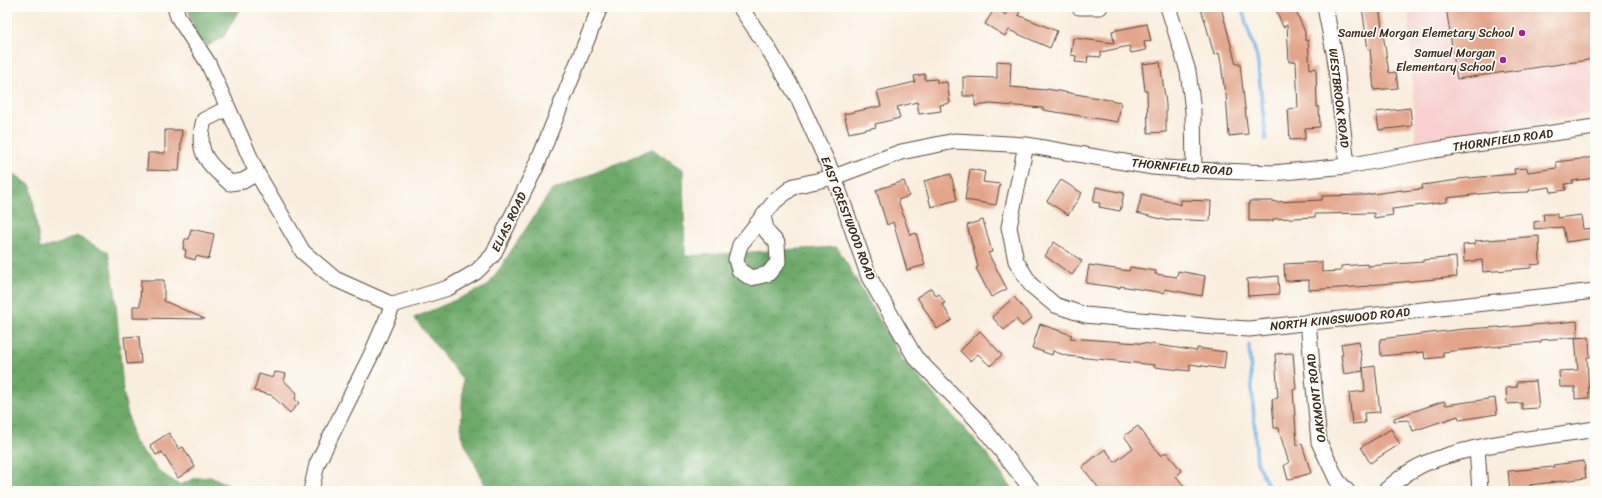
<svg xmlns="http://www.w3.org/2000/svg" width="1602" height="498" viewBox="0 0 1602 498" font-family="Sriracha,sans-serif">
<style>
.built{fill:#f7d0cf}
.forest{fill:url(#forest-crowns);stroke:#546a44}
.lines{fill:none;stroke-linecap:round;stroke-linejoin:round}
.stream{stroke:#6db0e2;stroke-width:3.5}
.building{fill:#e3a48a}
.minor-casing{stroke:#58473b;stroke-width:17}
.minor{stroke:#fff;stroke-width:15}
.poi-dot{fill:#b5179e;stroke:#fdfcf7;stroke-width:1.5}
.labels{text-anchor:middle;dominant-baseline:central;stroke-width:3.5;stroke-linejoin:round;paint-order:stroke}
.poi-label{font-size:12px;fill:#3b2a1e;stroke:#fdfcf7;text-anchor:end}
.street-label{font-size:12px;fill:#3b2a1e;stroke:#fdfcf7}
</style>
<defs>
<pattern id="forest-crowns" width="20" height="18" patternUnits="userSpaceOnUse"><rect width="20" height="18" fill="#6daa6b"/><path d="M2 6a3 3 0 1 1 6 0M12 15a3 3 0 1 1 6 0" fill="none" stroke="#5b8b57"/></pattern>
</defs>
<rect width="100%" height="100%" fill="#fdfcf7"/>
<filter id="ink" filterUnits="userSpaceOnUse"><feTurbulence type="fractalNoise" baseFrequency=".025" numOctaves="2"/><feDisplacementMap in="SourceGraphic" scale="8" xChannelSelector="R" yChannelSelector="G"/><feConvolveMatrix kernelMatrix="1 2 1 2 8 2 1 2 1" color-interpolation-filters="sRGB"/></filter>
<filter id="wash" filterUnits="userSpaceOnUse"><feTurbulence type="fractalNoise" baseFrequency=".012" numOctaves="4" result="noise"/><feDisplacementMap in="SourceGraphic" scale="16" xChannelSelector="R" yChannelSelector="G"/><feGaussianBlur stdDeviation="0.9" result="paint"/><feColorMatrix in="noise" values="0 0 0 0 0 0 0 0 0 0 0 0 0 0 0 0 0 1.4 0 .05"/><feComposite in="paint" operator="in"/></filter>
<g filter="url(#wash)">
<rect width="100%" height="100%" fill="#f9eede"/>
<!-- built -->
<path class="built" d="M1408,7h187v106l-179,31z"/>
<!-- forest -->
<path class="forest" d="M188,7h53l-18,30 -25,14z
M652,149l31,21 2,86 152,-9 65,112 84,94 28,38h-526l-27,-56 2,-55 -49,-62 74,-32 63,-95z
M7,156l1,13 23,17 9,63 21,-6 15,-7 32,16 7,39 8,100 10,49 27,32 19,13 17,-7 17,-1 25,14h-231z"/>
<g class="lines">
<!-- stream -->
<path class="stream" d="M1241,7l16,50 9,82
M1249,345l8,118 11,23"/>
</g>
<g id="blocks">
<!-- building -->
<path class="building" d="M1010,7l10,5 -2,3 39,16 -7,17 -41,-18 -4,6 -20,-12 10,-16 10,7z
M1200,7h21l15,57h4l8,70 -19,2 -3,-42h-1l-4,-31 -2,-10 -5,2 -9,-34z
M1275,7h19l11,25v9l3,-1 2,29 6,-1 1,39h2l1,20 -15,1v11l-15,1 -2,-31 10,-1 -2,-47 -7,1 -2,-37 -4,2z
M1362,7h17l10,66 7,-1 2,16 -24,2 -4,-41 -2,1z
M1446,7h149v52l-138,20z
M1147,24l4,17 -7,1 2,8 -15,3 -2,-7 -28,6v5l-13,-1 -1,7 -12,-1 1,-6 -5,-1 2,-17 41,5 -2,-12z
M997,61l14,1 -1,25 36,3 1,-1 74,13 -3,20 -75,-12v-2l-53,-4 -15,2v-10h-12v-19l34,1z
M1160,62l6,42v28l-18,1 -1,-42h-2l-3,-27z
M925,74v6l12,-1v4l10,-1 3,21 -10,2 1,6 -22,3 -2,-12 -20,5 3,11 -25,6 1,3 -27,6 -5,-19 37,-8 -4,-15 38,-9 -1,-6z
M1410,108l2,18 -33,4 -3,-18z
M165,130h17l-3,41 -32,-1 1,-17h17z
M1595,157v21l-23,3 1,2 -8,1 1,6 -15,2 -1,-5 -21,3v2l-32,1v-1l-50,6v4l-55,7 1,6 -19,3v-5l-59,1v3l-42,2v2h-24v-20h25v1l48,-2v-4l44,-1 36,-5v1l20,-2v-4l36,-5v-1l57,-5 -1,-5 13,-1 1,4 29,-4 -1,-6z
M970,169l15,3 -2,10 17,2 -4,21 -31,-5z
M951,174l6,26 -26,7 -7,-26z
M1061,180l21,13 -14,22 -21,-14z
M904,181l5,15 -11,4 12,35 6,-2 9,32 -18,5 -14,-48 -6,3 -11,-35z
M1096,187l28,6 -4,18 -21,-4 1,-4 -7,-1z
M1142,194l39,11v-5l30,1 -1,20 -40,-2 -1,2 -32,-8z
M1543,214h14v4l24,-3 2,14 12,-1v10l-29,4 -3,-15 -29,2v-7l10,-2z
M983,220l9,32 -4,1 19,36 -16,8 -15,-29 2,-1 -11,-42z
M191,229l23,5 -5,25 -13,-3 -1,4 -10,-3 1,-7 -3,-1 2,-10h4z
M1539,236l1,28 -9,1v3l-48,4 -1,-12 -18,2 -1,-17 12,-1v-3z
M1054,242l28,19 -10,14 -27,-19z
M1456,257l1,20 -87,8v1l-61,4v-10l-24,1 -1,-17 38,-2v10l19,-1v-5l27,-2v2l55,-4v-2z
M1089,265l40,6 1,-4 26,4 -1,3 22,3 1,-6 27,5 -3,20 -37,-7 -1,4 -44,-7v2l-34,-5z
M1278,276l1,18 -31,2 -1,-17z
M141,280h23v21l41,18 -72,-1v-12h7z
M931,288l5,8 3,-2 6,9 -3,1 10,16 -15,9 -20,-32z
M1014,297l18,21 -10,8 -6,-7 -12,11 -12,-13z
M1577,321l1,16 -37,3v2l-98,10v5l-18,2 -1,-7 -43,4 -1,-17 84,-10 36,-2v1z
M1040,324l32,11 -2,3 81,6 46,7v-3l29,4 -2,17 -34,-5v7l-36,-4 1,-2 -88,-9 -14,-5 -1,4 -20,-7z
M980,331l22,24 -12,11 -12,-12 -8,7 -10,-10z
M139,336l2,27 -14,1 -3,-27z
M1589,337l1,20h-3l2,41 -14,1v-12h-15l-1,-16 19,-1 -3,-32z
M1359,341l4,30 -19,3 -3,-19h2l-2,-11z
M1293,353l3,36 -3,1 4,55 5,-1 9,29 -23,7 -4,-15 5,-2 -9,-29 -1,-6h-5l-2,-29 6,-1 -3,-44z
M1375,366l5,46 -16,1 1,10 -13,1 -3,-31 16,-2 -2,-23z
M275,372l11,2 -2,7 13,12 -2,6 4,4 -9,10 -19,-18 -17,-4 5,-17 14,4z
M1536,381l3,27 -17,1v-6l-15,1 -1,-16 11,-1v-5z
M1495,398l2,16 -38,6 -1,-4 -45,15 -4,-11 -15,1v-3l50,-17 2,4z
M1138,426l23,30 5,-4 16,19 -6,5 12,15h-87l-19,-24 23,-18 10,13 18,-14 -9,-12z
M1391,429l9,15 -30,19 -9,-16z
M169,433l10,16 4,-2 12,20 -17,11 -16,-26 -6,3 -6,-10z
M1584,461l2,17 -56,7 1,6h-21l-2,-20 46,-4 -1,-2z"/>
</g>
</g>
<g filter="url(#ink)">
<use href="#blocks" fill-opacity="0" stroke="#58473b" stroke-width="1"/>
<g class="lines">
<!-- minor casing -->
<g class="minor-casing">
<path id="minor" d="M175,7l3,10 30,46 49,110 46,79 32,27 58,26
M740,7l26,38 31,51 37,81 35,100 46,80 63,64 55,70
M1079,7h21
M1168,7l20,64 5,40 1,59
M1325,7l10,50 12,109
M228,108l-24,12c-9,32 3,43 26,63l13,-2 14,-8
M1026,145l-17,82 7,34 15,24 24,20 30,10 130,12 34,2 346,-38
M763,217l4,15 10,11 1,19 -10,12 -17,4 -12,-8 -2,-7 -1,-4 4,-14 35,-44 19,-15 40,-9 67,-25 54,-11 71,4 127,22 41,3 79,3 74,-7 87,-16 161,-23
M1308,322l11,120 18,38 10,11
M1477,448l3,43
M311,491l6,-27 54,-109 22,-50 55,-17 28,-16 17,-17 43,-88 64,-160
M1385,491c13,-12 29,-24 46,-30 52,-19 109,-23 164,-32"/>
</g>
<!-- minor -->
<use href="#minor" class="minor"/>
</g>
</g>
<!-- markers -->
<g class="poi-dot">
<circle cx="1522" cy="33" r="4"/>
<circle cx="1503" cy="60" r="4"/>
</g>
<g class="labels">
<!-- poi labels -->
<g class="poi-label">
<text x="1514" y="33">Samuel Morgan Elemetary School</text>
<text x="1495" y="53">Samuel Morgan<tspan x="1495" dy="14">Elementary School</tspan></text>
</g>
<!-- street labels -->
<g class="street-label">
<text transform="translate(1339 98) rotate(83)">WESTBROOK ROAD</text>
<text transform="translate(1503 140) rotate(-8)">THORNFIELD ROAD</text>
<text transform="translate(1182 167) rotate(5)">THORNFIELD ROAD</text>
<text transform="translate(848 218) rotate(69)">EAST CRESTWOOD ROAD</text>
<text transform="translate(509 222) rotate(-64)">ELIAS ROAD</text>
<text transform="translate(1340 319) rotate(-6)">NORTH KINGSWOOD ROAD</text>
<text transform="translate(1316 398) rotate(-97)">OAKMONT ROAD</text>
</g>
</g>
<!-- margin -->
<rect width="1602" height="498" fill="none" stroke="#fdfcf7" stroke-width="24"/>
</svg>
